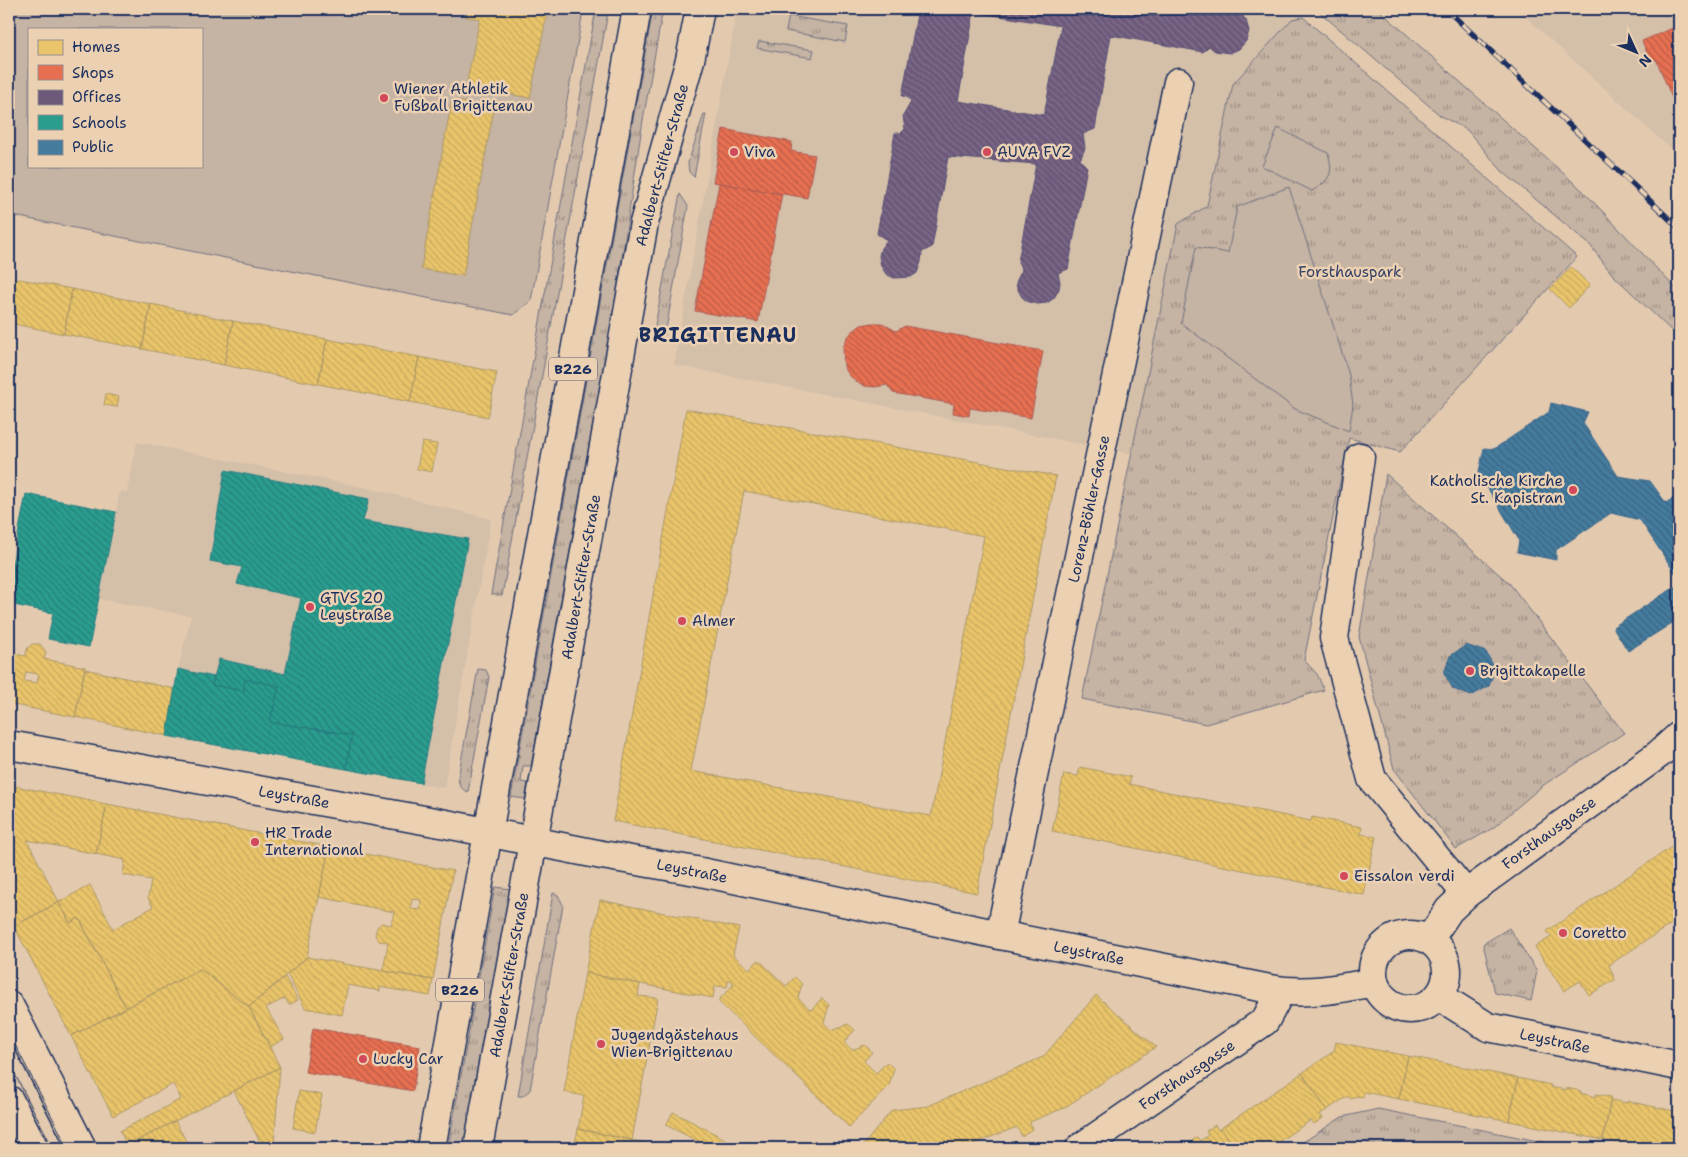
<svg xmlns="http://www.w3.org/2000/svg" width="1688" height="1157" viewBox="0 0 1688 1157" font-family="'Shantell Sans',sans-serif">
<style>
.built{fill:#d4bfa9}
.grass{fill:url(#grass-tufts);stroke:#707180}
.pitch{fill:#c5b3a3;stroke:#707180;fill-rule:evenodd}
.homes{fill:url(#homes-back-hatch);stroke:#ab9766;fill-rule:evenodd}
.shops{fill:url(#shops-back-hatch);stroke:#aa5c55}
.offices{fill:url(#offices-back-hatch);stroke:#544c72;fill-rule:evenodd}
.schools{fill:url(#schools-back-hatch);stroke:#267c80}
.public{fill:url(#public-back-hatch);stroke:#38648a}
.lines{fill:none;stroke-linecap:round;stroke-linejoin:round}
.minor-casing{stroke:#1b2f5e;stroke-width:31}
.tertiary-casing{stroke:#1b2f5e;stroke-width:31}
.primary-casing{stroke:#1b2f5e;stroke-width:31}
.minor{stroke:#ebd0b2;stroke-width:28}
.tertiary{stroke:#ebd0b2;stroke-width:28}
.primary{stroke:#ebd0b2;stroke-width:28}
.tram{stroke:#1b2f5e;stroke-width:1}
.rail-casing{stroke:#1b2f5e;stroke-width:5.5}
.rail{stroke:#ebd0b2;stroke-width:4;stroke-dasharray:11;stroke-linecap:butt}
.poi-dot{fill:#d1495b;stroke:#ebd0b2;stroke-width:2}
.labels{text-anchor:middle;dominant-baseline:central;stroke-width:5;stroke-linejoin:round;paint-order:stroke}
.shield{fill:#ebd0b2;stroke:#595f77;stroke-width:1}
.shield-label{font-size:14px;font-weight:bold;fill:#1b2f5e}
.poi-label{font-size:15px;fill:#1b2f5e;stroke:#ebd0b2;text-anchor:start}
.street-label{font-size:15px;fill:#1b2f5e;stroke:#ebd0b2}
.park-label{font-size:15px;fill:#344368;stroke:#ebd0b2}
.district-label{font-size:20px;font-weight:bold;letter-spacing:1px;fill:#1b2f5e;stroke:#ebd0b2}
</style>
<defs>
<pattern id="grass-tufts" width="24" height="20" patternUnits="userSpaceOnUse" patternTransform="scale(1.25)"><rect width="24" height="20" fill="#c5b3a3"/><path d="M3 7l-1-3M5 7V3M7 7l1-3M15 17l-1-3M17 17v-4M19 17l1-3" fill="none" stroke="#9f9288"/></pattern>
<pattern id="homes-back-hatch" width="6" height="6" patternUnits="userSpaceOnUse" patternTransform="scale(1.25)"><rect width="6" height="6" fill="#e9c46a"/><path d="M-1 5l2 2M0 0l6 6M5-1l2 2" fill="none" stroke="#c7a95e"/></pattern>
<pattern id="shops-back-hatch" width="6" height="6" patternUnits="userSpaceOnUse" patternTransform="scale(1.25)"><rect width="6" height="6" fill="#e76f51"/><path d="M-1 5l2 2M0 0l6 6M5-1l2 2" fill="none" stroke="#ba5c46"/></pattern>
<pattern id="offices-back-hatch" width="6" height="6" patternUnits="userSpaceOnUse" patternTransform="scale(1.25)"><rect width="6" height="6" fill="#6d597a"/><path d="M-1 5l2 2M0 0l6 6M5-1l2 2" fill="none" stroke="#80738f"/></pattern>
<pattern id="schools-back-hatch" width="6" height="6" patternUnits="userSpaceOnUse" patternTransform="scale(1.25)"><rect width="6" height="6" fill="#2a9d8f"/><path d="M-1 5l2 2M0 0l6 6M5-1l2 2" fill="none" stroke="#238078"/></pattern>
<pattern id="public-back-hatch" width="6" height="6" patternUnits="userSpaceOnUse" patternTransform="scale(1.25)"><rect width="6" height="6" fill="#457b9d"/><path d="M-1 5l2 2M0 0l6 6M5-1l2 2" fill="none" stroke="#396583"/></pattern>
</defs>
<rect width="100%" height="100%" fill="#e3caaf"/>
<filter id="ink" filterUnits="userSpaceOnUse"><feTurbulence type="fractalNoise" baseFrequency=".02" numOctaves="2"/><feDisplacementMap in="SourceGraphic" scale="10" xChannelSelector="R" yChannelSelector="G"/><feConvolveMatrix kernelMatrix="1 2 1 2 8 2 1 2 1" color-interpolation-filters="sRGB"/></filter>
<g filter="url(#ink)">
<!-- built -->
<path class="built" d="M737,9h557l9,8 -11,2 -59,65 -26,122 -29,18 -46,230 -458,-89z
M1517,9h162v146l-17,-14z
M137,442l231,46 123,31 -47,269 -277,-52 11,-67 13,-53 -93,-17 22,-108 7,1z"/>
<!-- grass -->
<path class="grass" d="M596,9l12,3 -106,584 -11,-2z
M653,9h10l-20,111 -28,184 -84,462h-8l-2,16 7,1 -3,16 -14,-2z
M1316,9h62l204,181 97,102v46l-67,-64 -22,-29 -88,-74 -35,-41 -26,-14z
M789,16l59,10 -3,16 -59,-11z
M1303,17l274,240 -177,195 -51,-14 -45,222 13,14 7,16 -118,34 -124,-25 96,-475 29,-18 26,-122 59,-65z
M759,41l55,9 -2,8 -55,-10z
M704,114h2l-12,63 -5,-5 -1,-9z
M680,194l8,12 -23,129 -9,4 -3,-3z
M1386,474l124,110 114,149 -82,53 -49,42 -37,21 -62,-80 -35,-132z
M478,669l8,1 3,7 -21,115c-7,-3 -9,-6 -10,-14z
M495,887l16,2 -46,259h-17z
M553,893l5,2 5,10 -33,185 -7,6h-5z
M1509,928l28,43 -6,30 -36,-8 -12,-49z
M1378,1109l195,39h-279l48,-31z"/>
<!-- pitch -->
<path class="pitch" d="M9,9h567l6,8 -51,284 -18,14 -504,-100zM29,29h172v137h-172z
M1278,128l50,25c6,21 2,27 -16,38l-50,-25z
M1289,187l60,188 4,30 -4,26 -54,-22 -114,-86 15,-76 32,6 9,-46z"/>
<!-- homes -->
<path class="homes" d="M468,9h80l-18,89 -64,-12 14,-67 -14,-2z
M452,100l42,8 -31,168 -42,-7z
M1571,267l19,18 -21,23 -19,-19z
M9,277l63,12 -8,45 -55,-11z
M72,289l79,15 -9,45 -78,-15z
M151,304l82,17 -9,44 -82,-16z
M233,321l94,18 -9,45 -94,-19z
M327,339l92,18 -9,45 -92,-18z
M419,357l78,15 -9,45 -78,-15z
M106,394l13,3 -2,10 -13,-2z
M686,409l370,67 -79,417 -364,-72zM744,491l240,45 -53,280 -240,-45z
M422,442l15,2 -5,28 -15,-3z
M32,644h8l6,8 -2,7 41,8 -10,50 -66,-13v-51l17,3 1,-7zM26,672l13,2 -2,9 -13,-2z
M85,669l90,20 -8,47 -92,-19z
M1080,767l51,10 -2,7 182,37 1,-4 50,10 -1,7 15,3 -12,58 -312,-64 12,-57 14,2z
M9,785l98,19 -11,50 -69,-14 32,62 -45,24 -5,-11z
M107,804l222,43 -22,110 -58,50 -49,-38 -74,39 -47,-90 -9,5 -11,-21 31,-17 23,44 40,-22 -5,-9 3,-18 -28,-5 2,-15 -29,-6z
M1679,842v77l-70,46 6,15 -26,15 -9,-14 -16,10 -29,-44 16,-10 -4,-6z
M329,847l124,24 -20,109 -50,-9 5,-29 -9,-1 -4,-6 2,-8 5,-4 9,2 3,-13 -75,-15zM412,899l9,1 -1,10 -9,-1z
M600,900l139,28 -6,27 16,14 10,-9 27,26 9,-9 7,7 -4,14 13,12 11,-12 7,7 -5,18 7,7 17,-6 7,6 -11,12 8,8 13,-5 7,7 -8,9 12,12 11,-11 7,7 -5,17 -40,41 -131,-126 16,-17 -5,-5 -2,8 -12,-1 -2,12 -128,-25z
M59,902l11,21 9,-5 47,90 -55,28 -57,-110z
M307,957l126,23 -3,16 -50,-9v4l-32,-6 -6,30 -37,-7 -18,-34z
M200,969l49,38 31,60 -153,79 -7,-15 61,-32 -8,-15 -60,32 -42,-80z
M585,973l55,11 -2,12 20,2 -26,142 -54,-11 6,-33 -20,-4z
M285,977l13,23 -9,5 -4,-7 -19,10 18,31 -14,8 -21,-40z
M1096,995l60,52 -92,61 -34,14 2,7 -10,8 -5,-10 -54,21h-102l31,-38 36,-4 115,-49z
M1336,1042l72,14 -9,43 -35,-7 -1,5 -7,-1 -6,3 -2,-3 -21,14 -25,-37 32,-22z
M1408,1056l110,22 -9,43 -110,-22z
M280,1067l-6,77 30,4h-41l-29,-57z
M1302,1073l25,37 -7,4 3,4 -9,6 -3,-4 -42,28h-34l-14,-20z
M1518,1078l33,7 -1,2 16,3v-2l15,3 -1,2 16,4v-3l15,3 -8,43 -94,-19z
M299,1091l23,4 -7,37 -22,-4z
M1611,1100l16,3v-2l52,11v36h-36l-40,-8z
M673,1112l56,29 -4,7h-14l-45,-23z
M175,1121l15,27h-61l-2,-2z
M1215,1125l3,5 3,-2 14,20h-46l2,-1 -2,-4 8,-6 3,4 8,-6 -2,-4z
M578,1129l54,11 33,8h-91z"/>
<!-- shops -->
<path class="shops" d="M1675,27l4,15v73l-23,-56 -5,3 -9,-21z
M723,129l69,13 -1,9 24,4 -8,43 -94,-16z
M719,183l63,11 -24,128 -63,-11z
M872,323h10l14,8 9,-5 138,25 -12,67 -61,-10 -1,8 -16,-3 1,-9 -61,-11 -6,-8 -12,2 -10,-1 -8,-4 -8,-7 -5,-8 -1,-19 4,-10 5,-6 9,-7z
M313,1028l107,18 -7,45 -108,-19z"/>
<!-- offices -->
<path class="offices" d="M918,9h296l1,2 12,-2 13,4 6,7 3,11 -3,10 -7,8 -9,4 -15,-2 -6,-5 -6,6 -92,-17 -16,94 -12,5 2,14 -5,12 7,7 -19,102 -10,4 2,9 -1,7 -5,9 -7,5 -9,1 -10,-2 -6,-5 -5,-9 -1,-6 6,-12 -4,-8 18,-98 -88,-7 -16,90 -10,5 -1,10 -4,11 -6,4 -17,1 -8,-4 -5,-8 -2,-10 2,-8 6,-8 -10,-6 18,-101h6l4,-4 -2,-13 8,-14 -4,-5 -5,-1zM974,12l87,14 -17,89 -86,-14z"/>
<!-- schools -->
<path class="schools" d="M225,470l144,29 -6,22 105,18 -47,244 -75,-14 6,-34 -82,-13 9,-36 -34,-7 -1,12 -32,-6 7,-26 66,15 16,-76 -64,-14 5,-17 -32,-6z
M26,494l90,18 -27,135 -41,-8 5,-26 -44,-9v-24z
M178,669l36,8 -2,8 32,6 1,-12 34,7 -9,36 82,13 -6,34 -179,-33z"/>
<!-- public -->
<path class="public" d="M1551,403l37,9 -5,11 35,53 32,5 16,22 13,-9v85l-39,-59 -29,-7 -55,37v10l-39,-8 2,-12 -32,-53 -11,-1 8,-38 10,1 55,-37z
M1679,584v40l-2,-4 -49,31 -15,-24z
M1466,645l20,7 9,17 -6,17 -18,10 -18,-7 -9,-16 6,-17z"/>
<g class="lines">
<!-- minor casing -->
<g class="minor-casing">
<path id="minor" d="M1360,457l-26,181 38,141 94,115
M1000,935l178,-853
M1439,996l49,31 191,39
M1080,1148l185,-127 16,-30"/>
</g>
<!-- tertiary casing -->
<g class="tertiary-casing">
<path id="tertiary" d="M9,745l437,79 156,31 94,16 304,64 270,54c36,6 69,0 104,-7
M1373 972a37 37 0 1 1 74 0a37 37 0 1 1-74 0Z
M1429,940l20,-30 17,-16 193,-140 20,-18
M9,1005l73,143
M9,1100l25,48"/>
</g>
<!-- primary casing -->
<g class="primary-casing">
<path id="primary" d="M431,1148l206,-1139
M478,1148l166,-925 46,-163 10,-51"/>
</g>
<!-- minor -->
<use href="#minor" class="minor"/>
<!-- tertiary -->
<use href="#tertiary" class="tertiary"/>
<!-- primary -->
<use href="#primary" class="primary"/>
<!-- tram -->
<path class="tram" d="M9,1033l59,115
M9,1063l44,85"/>
<!-- rail casing -->
<g class="rail-casing">
<path id="rail" d="M1446,9l233,219"/>
</g>
<!-- rail -->
<use href="#rail" class="rail"/>
</g>
</g>
<!-- markers -->
<g class="poi-dot">
<circle cx="384" cy="98" r="5"/>
<circle cx="734" cy="152" r="5"/>
<circle cx="987" cy="152" r="5"/>
<circle cx="1573" cy="490" r="5"/>
<circle cx="310" cy="607" r="5"/>
<circle cx="682" cy="621" r="5"/>
<circle cx="1470" cy="671" r="5"/>
<circle cx="255" cy="842" r="5"/>
<circle cx="1344" cy="876" r="5"/>
<circle cx="1563" cy="933" r="5"/>
<circle cx="601" cy="1044" r="5"/>
<circle cx="363" cy="1059" r="5"/>
</g>
<g class="labels">
<!-- shield labels -->
<g class="shield">
<rect x="549" y="357.5" width="48" height="23" rx="4"/>
<rect x="436" y="978.5" width="48" height="23" rx="4"/>
</g>
<g class="shield-label">
<text x="573" y="369">B226</text>
<text x="460" y="990">B226</text>
</g>
<!-- poi labels -->
<g class="poi-label">
<text x="394" y="89">Wiener Athletik<tspan x="394" dy="17">Fußball Brigittenau</tspan></text>
<text x="744" y="152">Viva</text>
<text x="997" y="152">AUVA FVZ</text>
<text x="1563" y="481" text-anchor="end">Katholische Kirche<tspan x="1563" dy="17">St. Kapistran</tspan></text>
<text x="320" y="598">GTVS 20<tspan x="320" dy="17">Leystraße</tspan></text>
<text x="692" y="621">Almer</text>
<text x="1480" y="671">Brigittakapelle</text>
<text x="265" y="833">HR Trade<tspan x="265" dy="17">International</tspan></text>
<text x="1354" y="876">Eissalon verdi</text>
<text x="1573" y="933">Coretto</text>
<text x="611" y="1035">Jugendgästehaus<tspan x="611" dy="17">Wien-Brigittenau</tspan></text>
<text x="373" y="1059">Lucky Car</text>
</g>
<!-- street labels -->
<g class="street-label">
<text transform="translate(662 165) rotate(-75)">Adalbert-Stifter-Straße</text>
<text transform="translate(1089 509) rotate(-78)">Lorenz-Böhler-Gasse</text>
<text transform="translate(581 577) rotate(-80)">Adalbert-Stifter-Straße</text>
<text transform="translate(294 797) rotate(10)">Leystraße</text>
<text transform="translate(1549 833) rotate(-36)">Forsthausgasse</text>
<text transform="translate(692 871) rotate(11)">Leystraße</text>
<text transform="translate(1089 953) rotate(11)">Leystraße</text>
<text transform="translate(509 975) rotate(-80)">Adalbert-Stifter-Straße</text>
<text transform="translate(1555 1041) rotate(12)">Leystraße</text>
<text transform="translate(1187 1075) rotate(-34)">Forsthausgasse</text>
</g>
<!-- park labels -->
<g class="park-label">
<text x="1350" y="272">Forsthauspark</text>
</g>
<!-- district labels -->
<g class="district-label">
<text x="718" y="335">BRIGITTENAU</text>
</g>
</g>
<!-- margin -->
<rect width="1688" height="1157" fill="none" stroke="#ebd0b2" stroke-width="30"/>
<rect x="15" y="15" width="1658" height="1127" fill="none" stroke="#1b2f5e" stroke-width="2" filter="url(#ink)"/>
<!-- legend -->
<rect x="28" y="28" width="175" height="140" fill="#ebd0b2" stroke="#989090"/>
<rect x="38" y="40" width="25" height="15" fill="#e9c46a" stroke="#989090"/>
<text x="72" y="52" font-size="15" fill="#1b2f5e">Homes</text>
<rect x="38" y="65" width="25" height="15" fill="#e76f51" stroke="#989090"/>
<text x="72" y="78" font-size="15" fill="#1b2f5e">Shops</text>
<rect x="38" y="90" width="25" height="15" fill="#6d597a" stroke="#989090"/>
<text x="72" y="102" font-size="15" fill="#1b2f5e">Offices</text>
<rect x="38" y="115" width="25" height="15" fill="#2a9d8f" stroke="#989090"/>
<text x="72" y="128" font-size="15" fill="#1b2f5e">Schools</text>
<rect x="38" y="140" width="25" height="15" fill="#457b9d" stroke="#989090"/>
<text x="72" y="152" font-size="15" fill="#1b2f5e">Public</text>
<!-- north arrow -->
<g transform="translate(1636 52) rotate(134)" stroke="#ebd0b2" stroke-width="4" paint-order="stroke">
<path d="M0-4L9 19L0 12L-9 19Z" fill="#1b2f5e"/>
<text y="-8" font-size="14" font-weight="bold" text-anchor="middle" fill="#1b2f5e">N</text>
</g>
</svg>
